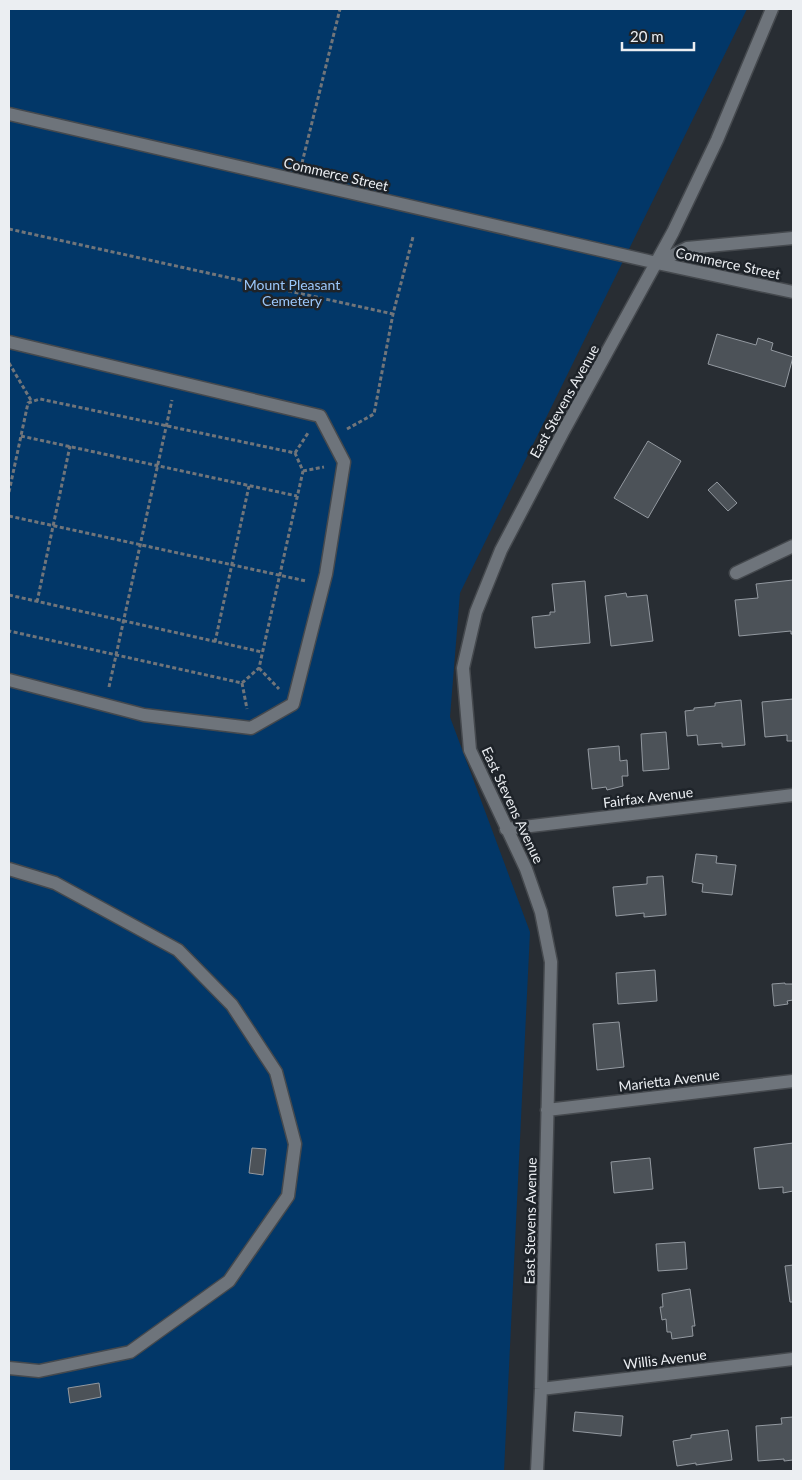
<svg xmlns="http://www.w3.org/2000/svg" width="802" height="1480" viewBox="0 0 802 1480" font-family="Lato,sans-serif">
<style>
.green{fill:#023768}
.building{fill:#4c5258;stroke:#9399a0}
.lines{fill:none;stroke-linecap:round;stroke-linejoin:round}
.minor-casing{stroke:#45494e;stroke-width:15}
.path{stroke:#71757a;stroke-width:3;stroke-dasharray:4 2.5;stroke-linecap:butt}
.minor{stroke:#6e747b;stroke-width:12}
.labels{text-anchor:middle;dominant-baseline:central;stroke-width:5;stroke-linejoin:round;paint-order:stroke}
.street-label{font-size:14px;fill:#ebeef2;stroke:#1e2329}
.park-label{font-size:14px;fill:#9bc7fa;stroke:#1e2329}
</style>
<rect width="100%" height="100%" fill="#282d33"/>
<!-- green -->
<path class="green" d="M9,9h738l-287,584 -10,124 80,215 -26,539h-495z"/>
<!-- building -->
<path class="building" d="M717,334l39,11 2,-7 15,5 -2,7 22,7 -8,30 -77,-23z
M648,441l33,20 -33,57 -34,-20z
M717,482l20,21 -9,8 -20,-21z
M793,580v54h-2v-3l-52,5 -4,-36 23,-2 -2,-14z
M585,581l5,62 -55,5 -3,-31 18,-2v-3h5l-3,-28z
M626,593l1,4 20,-2 6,46 -42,5 -6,-50z
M793,699v42h-6v-6l-22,2 -3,-35z
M741,700l4,45 -23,2v-4l-24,2 -1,-10 -10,1 -2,-25 9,-1v-2l21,-2v-3z
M666,732l3,37 -26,2 -2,-37z
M619,746l1,15 7,-1 1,16h-6l1,10 -16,4 -1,-3 -14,2 -4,-40z
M696,854l21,2 -1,7 20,2 -4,30 -30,-3 1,-8 -11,-2z
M663,876l3,39 -22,2v-4l-28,3 -3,-29 34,-3v-7z
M655,970l2,31 -39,3 -2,-31z
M785,983v1h8v16l-6,1 1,3 -14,2 -2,-22z
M619,1022l5,45 -27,3 -4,-46z
M793,1143v48l-10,2v-6l-24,2 -5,-41z
M252,1148l14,1 -3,26 -14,-2z
M650,1158l3,31 -39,4 -3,-31z
M685,1242l2,27 -29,2 -2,-27z
M793,1265v37h-3l-5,-36z
M690,1289l5,37h-3l1,10 -21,3 -1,-7h-4l-1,-13 -4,1 -2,-13h3l-1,-13z
M99,1383l2,14 -31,6 -2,-15z
M575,1412l48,4 -2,20 -48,-5z
M793,1417v43l-9,1v-2l-26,2 -2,-35 26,-2 -1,-6z
M728,1430l4,30 -36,5v-2l-19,3 -4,-25 18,-3v-3z"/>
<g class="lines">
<!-- minor casing -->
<g class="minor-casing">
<path id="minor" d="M9,114l648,149 136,29
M657,263l30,-15 106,-10
M9,342l311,74 24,46 -18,112 -33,130 -42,24 -107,-13 -135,-35
M736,573l57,-27
M506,829l287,-34
M9,869l46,14 123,67 54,55 44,67 19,72 -7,52 -59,85 -99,71 -91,19 -30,-3
M547,1110l246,-29
M541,1389l252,-30
M537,1471l4,-82 10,-427 -10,-50 -15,-43 -56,-119 -7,-82 13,-56 25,-62 62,-118 110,-200 44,-92 55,-131"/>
</g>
<!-- path -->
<path class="path" d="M302,163l38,-154
M9,229l384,85
M9,363l23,39
M347,429l27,-15 19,-100 20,-77
M21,436l276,60
M295,453l13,-20
M303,471l21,-4
M9,492l19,-89 12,-4 255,54 8,18 -44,197 -17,15 -233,-52
M9,516l297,65
M9,595l253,57
M37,602l33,-156
M215,642l34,-156
M259,668l20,21
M242,683l5,26
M109,687l63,-287"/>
<!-- minor -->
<use href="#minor" class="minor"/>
</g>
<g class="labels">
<!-- street labels -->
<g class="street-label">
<text transform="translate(336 174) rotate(13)">Commerce Street</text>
<text transform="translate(728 263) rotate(12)">Commerce Street</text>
<text transform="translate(564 401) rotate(-61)">East Stevens Avenue</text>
<text transform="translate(648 797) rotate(-7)">Fairfax Avenue</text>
<text transform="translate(513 805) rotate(65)">East Stevens Avenue</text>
<text transform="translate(669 1080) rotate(-7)">Marietta Avenue</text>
<text transform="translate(530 1221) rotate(-89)">East Stevens Avenue</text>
<text transform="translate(665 1359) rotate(-7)">Willis Avenue</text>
</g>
<!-- park labels -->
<g class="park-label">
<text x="292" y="284">Mount Pleasant<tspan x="292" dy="16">Cemetery</tspan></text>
</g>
</g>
<!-- border -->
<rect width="802" height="1480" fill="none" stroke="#ebeef2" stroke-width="20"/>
<!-- scale -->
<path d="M622 42v8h72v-8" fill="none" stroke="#ebeef2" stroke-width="2.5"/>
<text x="630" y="42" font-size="15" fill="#ebeef2" stroke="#1e2329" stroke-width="4" paint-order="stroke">20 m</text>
</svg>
